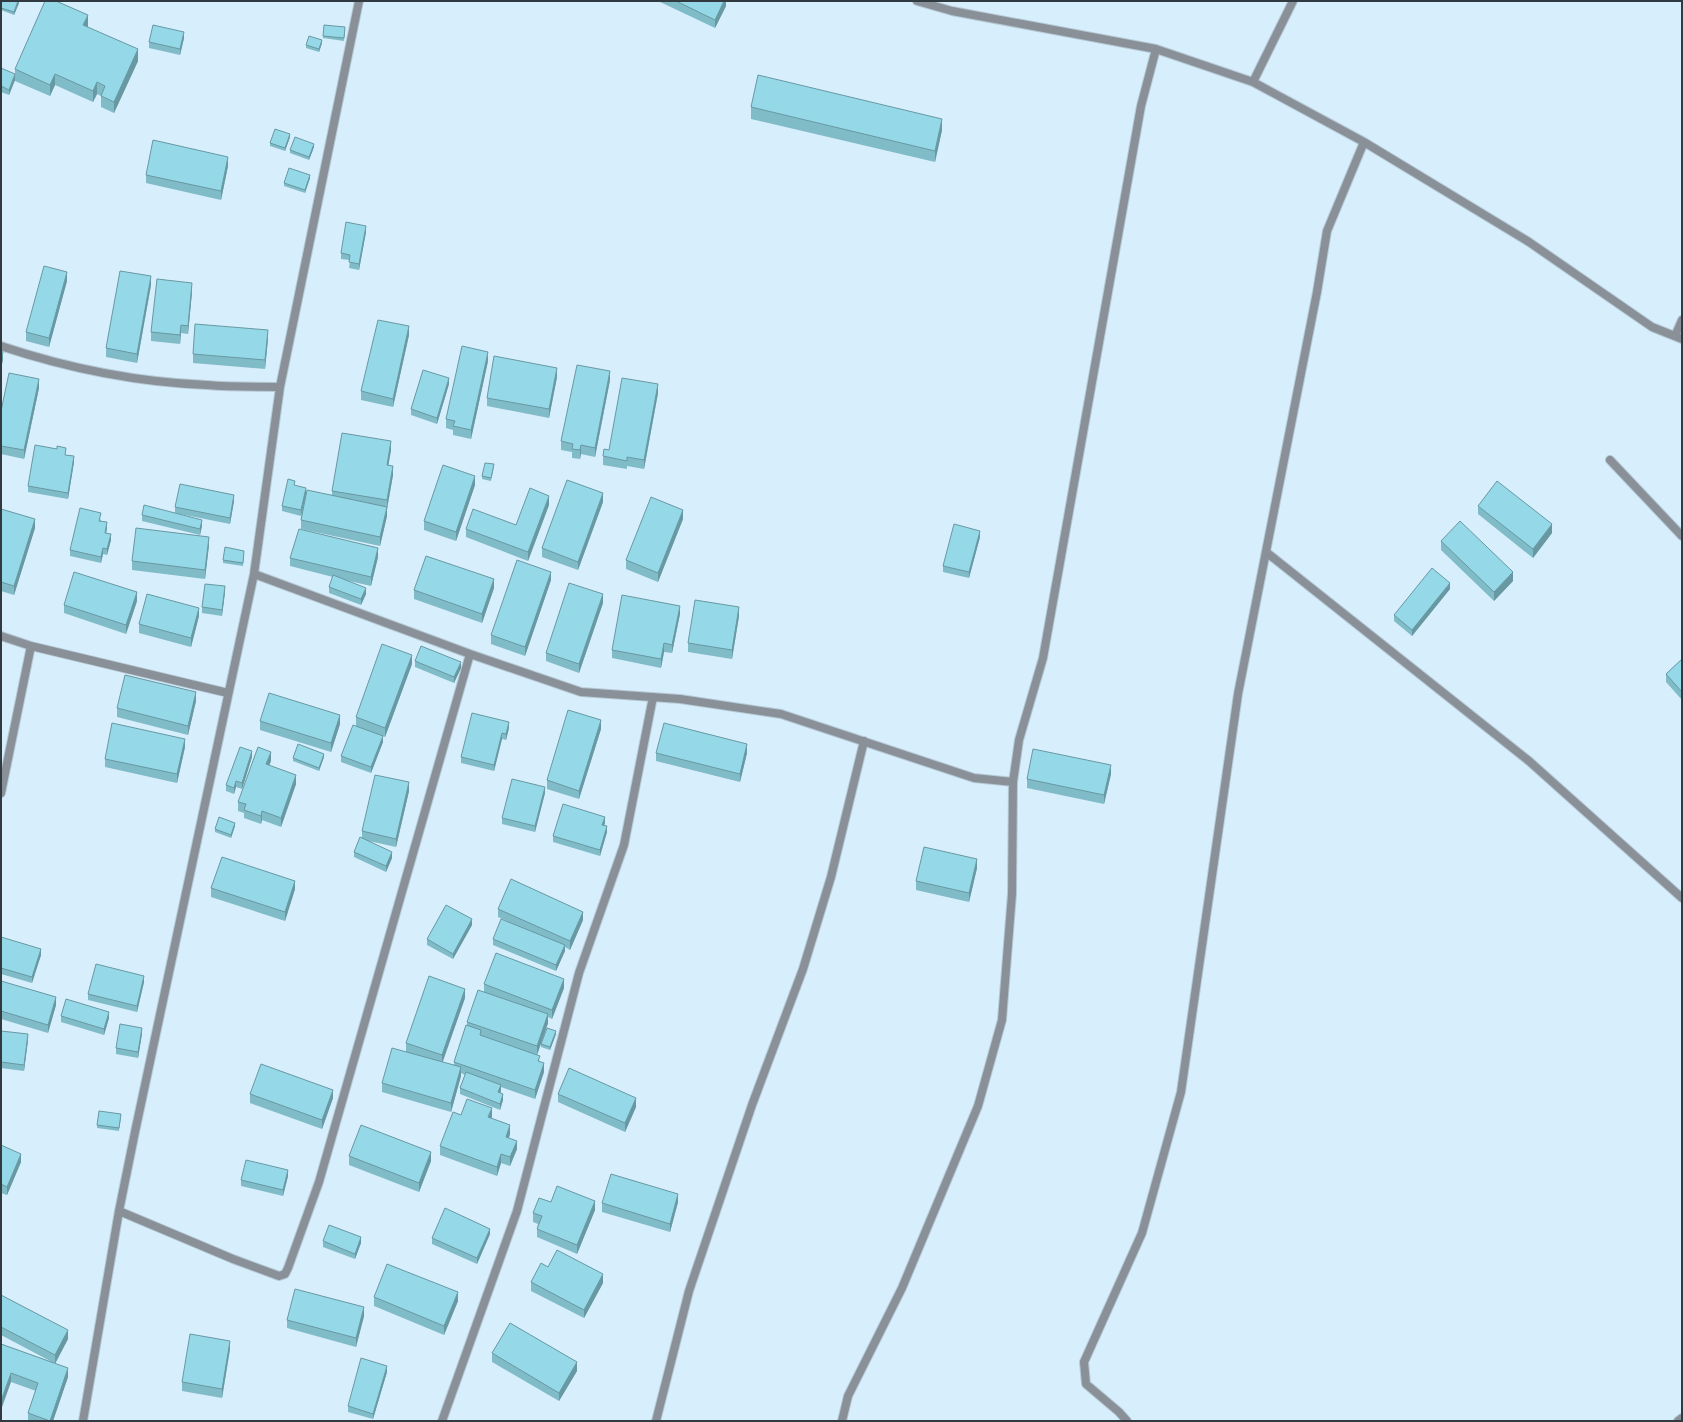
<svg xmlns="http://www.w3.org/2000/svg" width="1683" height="1422" viewBox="0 0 1683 1422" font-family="Karla,sans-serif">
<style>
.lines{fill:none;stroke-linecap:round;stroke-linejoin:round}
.street-casing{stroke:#b6cad6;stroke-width:10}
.street{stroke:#8a9098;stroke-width:8}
.wall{fill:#80bbc8}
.shaded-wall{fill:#6898a2}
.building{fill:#95d9e8;stroke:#6898a2}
</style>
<rect width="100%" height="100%" fill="#d7eefc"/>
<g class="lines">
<!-- street casing -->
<g class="street-casing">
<path id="street" d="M917,1l35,10 204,38 97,33 111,60 165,100 123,85 30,12
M1253,82l40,-81
M1675,336l7,-16
M1,346c66,22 136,36 206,39 24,2 48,2 73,2
M1610,460l72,76
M1266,552l263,209 153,137
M254,574l216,80 111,38 99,7 101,15 193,64 39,4 6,-42 24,-82 98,-552 15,-57
M1,636l30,10 197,47
M1,793l30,-147
M119,1211l114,48 46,17 6,-2 3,-6 31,-86 151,-528
M83,1421l36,-210 16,-79 119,-558 26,-187 79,-386
M442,1421l75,-210 62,-238 45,-128 29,-148
M656,1421l33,-130 63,-186 51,-136 28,-92 33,-136
M842,1421l6,-25 54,-108 76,-182 24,-86 10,-126 1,-112
M1127,1421l-8,-9 -33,-28 -2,-22 58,-129 39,-141 57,-398 79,-402 10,-61 37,-89
M1678,1421l4,-3"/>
</g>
<!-- street -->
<use href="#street" class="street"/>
</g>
<!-- wall -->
<path class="wall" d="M1,1h18v2l-5,12 -13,-5z
M658,1h68v5l-11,22z
M88,26l-1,1 51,34 -24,52 -13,-6v-11l-4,-2 -4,8 -38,-17 -5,11 -35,-15v-12z
M345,30l-1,11 -21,-3v-2z
M184,38l-4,17 -31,-7v-6z
M322,43l-3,9 -13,-4v-3z
M1,68l14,12 -6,15 -8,-3z
M751,107l191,23 -7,32 -184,-43z
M290,137l-5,14 -15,-5v-3z
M314,147l-5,13 -19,-7v-3z
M228,166l-7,34 -75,-17v-8z
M310,178l-5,15 -21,-7v-3z
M366,232l-7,38 -10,-2 1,-8 -9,-1v-6z
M67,281l-18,66 -23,-6v-9z
M151,285l-14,78 -31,-6v-9z
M192,292l-4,42 -7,-1 -1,11 -29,-3v-9z
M409,335l-16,72 -32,-7v-9z
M268,339l-3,30 -72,-6v-9z
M488,361l-17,78 -18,-4v-5l-7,-2v-9z
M557,377l-8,41 -62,-12v-8z
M610,380l-15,77 -14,-3 -1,5 -8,-1v-6l-11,-2v-9z
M449,384l-12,40 -26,-9v-6z
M39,388l-15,71 -23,-5v-43z
M658,393l-14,76 -17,-3v3l-24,-4v-9l6,-6z
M391,450l-3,15 5,10 -6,34v7l-7,30 -79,-17v-9l3,-16 -3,12 -19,-5v-5l13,-21 11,8 26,2v-4z
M66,455l8,7 -6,37 -40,-7v-6z
M494,467l-3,14 -9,-2v-3z
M475,485l-19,56 -32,-11v-9z
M234,501l-4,23 -55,-11v-6z
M603,502l-25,68 -36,-13v-9z
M549,505l-21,56 -62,-24v-8l50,-4z
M1478,506l74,27 -19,25 -55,-44z
M1,509l34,19 -21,67 -13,-4z
M142,515l60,11 -2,9 -58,-14z
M101,519v2l6,7 -1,5 5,7 -4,15 -4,-1 -2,9 -31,-7v-6z
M683,519l-25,63 -32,-13v-9z
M980,537l-11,41 -26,-6v-6z
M1441,541l72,40 -19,20 -53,-51z
M209,545l-4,34 -73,-9v-9z
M244,554l-1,12 -20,-3v-3z
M378,557l-7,29 -26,-6 21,14 -5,11 -32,-12v-6l4,-10 -43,-11v-8z
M551,580l-26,76 -34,-12v-9z
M494,588l-12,35 -68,-24v-9z
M1450,589l-38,47 -18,-15v-6z
M225,592l-3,24 -20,-3v-6z
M137,601l-11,33 -62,-21v-8z
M603,603l-24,70 -33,-12v-8z
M680,614l-8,39 -8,-1 -3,16 -49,-10v-8z
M199,616l-8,31 -52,-14v-9z
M739,616l-7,43 -44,-7v-9z
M1682,659v41l-16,-18v-8z
M415,661l46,7 -7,15 -39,-16z
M412,664l-27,73 -17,-6 15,11 -12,31 -30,-11v-6l15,-30v-9z
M196,701l-8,34 -71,-18v-9z
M260,721l80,3 -9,28 -71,-22z
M509,728l-3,12 -4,-1 -8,32 -33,-8v-6z
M601,729l-22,70 -32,-10v-9z
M185,747l-8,36 -72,-16v-8z
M656,753h91l-7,29 -84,-21z
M252,757l-10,32 -6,-2 -2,7 -8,-3v-6z
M324,757l-5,14 -26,-10v-3z
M271,761l-2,4 27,19 -15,43 -19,-7 -1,4 -17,-6v-5l-6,-2v-9z
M1111,774l-7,30 -77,-16v-9z
M409,791l-13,56 -27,-6 23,17 -6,14 -32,-15v-5l8,-14v-7z
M545,793l-10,39 -33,-8v-6z
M605,823l-1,2 3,7 -7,24 -47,-14v-6z
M235,826l-4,12 -16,-6v-3z
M977,868l-8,34 -53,-12v-9z
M211,888l84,1 -10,32 -74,-24z
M498,909l85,11 -13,30 -5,-3v4l-9,20 -63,-26v-6l14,-18 -9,-4z
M472,925l-19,34 -26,-14v-6z
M1,937l40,18 -9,28 -31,-9z
M1,981l55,24 -8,28 -47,-14z
M144,982l-7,30 -49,-12v-6z
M484,984l80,4 -12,31 -4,-2v6l-11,32 7,17 -9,27 -34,-12v4l-1,2 3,7 -3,10 -40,-16v-6l5,-13 -4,-2v3l-10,36 -69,-20v-9l24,-32v-8l59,-45 -23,64 12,3v-3l13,-37v-3l17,-30z
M61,1016l48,2 -5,17 -43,-13z
M1,1031l27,9 -4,31 -23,-3z
M142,1034l-4,24 -22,-4v-6z
M556,1034l-6,16 -9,-3v-3z
M250,1094l83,4 -11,31 -72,-26z
M558,1094l78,13 -11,25 -67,-30z
M461,1115l31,2 -1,1 19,16 -1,4 8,11 -7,17 -9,-3 -4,13 -57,-21v-9z
M121,1117l-2,14 -22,-3v-3z
M1,1145l20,17 -14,33 -6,-2z
M349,1156l82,5 -12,31 -70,-27z
M288,1176l-5,20 -42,-10v-6z
M551,1202l44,8 -18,44 -40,-17v-8l1,-5 -5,-2v-9z
M678,1202l-8,30 -68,-20v-9z
M490,1234l-13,30 -45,-20v-6z
M323,1241l38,2 -6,16 -32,-12z
M531,1282l72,1 -19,35 -53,-27z
M1,1295l67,44 -13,24 13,14 -15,44h-25v-8l8,-22 -25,-9 -10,-38 51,18 -51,-27z
M374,1297l84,4 -14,34 -70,-29z
M364,1316l-8,31 -69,-19v-8z
M230,1349l-8,49 -40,-7v-9z
M492,1353l85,18 -18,30 -67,-39z
M387,1372l-14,47 -25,-7v-6z"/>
<!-- shaded-wall -->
<path class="shaded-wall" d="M18,1l1,2 -5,12v-3z
M724,1h2v5l-11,22v-8z
M88,15v11l-5,11v-12z
M184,32v6l-4,17v-6z
M322,40v3l-3,9v-3z
M138,49v12l-24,52v-11z
M15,74v6l-6,15v-5z
M55,74v11l-5,11v-11z
M97,82v12l-4,8v-11z
M942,119v11l-7,32v-11z
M290,134v3l-5,14v-3z
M314,144v3l-5,13v-3z
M228,157v9l-7,34v-9z
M310,175v3l-5,15v-3z
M366,226v6l-7,38v-6z
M67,272v9l-18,66v-9z
M151,276v9l-14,78v-9z
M192,283v9l-4,42v-8z
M181,325v8l-1,11v-9z
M409,326v9l-16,72v-8z
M268,330v9l-3,30v-9z
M3,352v8l-2,9v-9z
M488,352v9l-17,78v-9z
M557,368v9l-8,41v-9z
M610,371v9l-15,77v-9z
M449,378v6l-12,40v-6z
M39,379v9l-15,71v-9z
M658,384v9l-14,76v-9z
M391,441v9l-4,24v-9z
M581,445v9l-1,5v-9z
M74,456v6l-6,37v-6z
M393,466v9l-6,34v-9z
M475,476v9l-19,56v-9z
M306,488v6l-5,22v-6z
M603,493v9l-25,68v-8z
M234,495v6l-4,23v-6z
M549,496v9l-21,56v-9z
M387,507v9l-7,30v-9z
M683,510v9l-25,63v-9z
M35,519v9l-21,67v-9z
M202,520v6l-2,9v-6z
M107,522v6l-2,11v-6z
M1552,524v9l-19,25v-9z
M980,531v6l-11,41v-6z
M111,534v6l-4,15v-6z
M209,537v8l-4,34v-9z
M103,548v6l-2,9v-6z
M378,548v9l-7,29v-9z
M551,572v8l-26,76v-9z
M1513,572v9l-19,20v-9z
M494,579v9l-12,35v-9z
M1450,583v6l-38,47v-6z
M225,586v6l-3,24v-6z
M366,588v6l-5,11v-6z
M137,592v9l-11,33v-9z
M603,594v9l-24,70v-9z
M680,606v8l-8,39v-8z
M739,607v9l-7,43v-9z
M199,608v8l-8,31v-9z
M664,643v9l-3,16v-9z
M412,655v9l-27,73v-9z
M461,662v6l-7,15v-6z
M196,692v9l-8,34v-9z
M340,715v9l-9,28v-9z
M601,720v9l-22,70v-8z
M509,722v6l-3,12v-6z
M502,733v6l-8,32v-6z
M383,736v6l-12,31v-6z
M185,739v8l-8,36v-9z
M747,744v9l-7,29v-8z
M252,751v6l-10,32v-6z
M271,752v9l-5,12v-9z
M324,754v3l-5,14v-3z
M1111,765v9l-7,30v-9z
M296,775v9l-15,43v-9z
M236,781v6l-2,7v-6z
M409,782v9l-13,56v-8z
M545,787v6l-10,39v-6z
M262,811v9l-1,4v-8z
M605,817v6l-3,8v-6z
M235,823v3l-4,12v-3z
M607,826v6l-7,24v-6z
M392,852v6l-6,14v-6z
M977,859v9l-8,34v-9z
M295,881v8l-10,32v-9z
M583,912v8l-13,30v-9z
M472,919v6l-19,34v-5z
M565,945v6l-9,20v-6z
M41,949v6l-9,28v-6z
M144,976v6l-7,30v-6z
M564,979v9l-12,31v-9z
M465,989v9l-23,66v-9z
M56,997v8l-8,28v-8z
M109,1012v6l-5,17v-6z
M548,1014v9l-11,32v-9z
M142,1028v6l-4,24v-6z
M556,1031v3l-6,16v-3z
M28,1034v6l-4,31v-6z
M544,1063v9l-9,27v-9z
M461,1067v9l-10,36v-9z
M501,1085v6l-3,7v-6z
M333,1090v8l-11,31v-9z
M503,1094v6l-3,10v-6z
M636,1098v9l-11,25v-9z
M492,1108v9l-4,8v-8z
M510,1125v9l-4,12v-9z
M517,1141v8l-7,17v-9z
M431,1152v9l-12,31v-9z
M21,1154v8l-14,33v-8z
M501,1154v9l-4,13v-9z
M288,1170v6l-5,20v-6z
M678,1194v8l-8,30v-8z
M595,1201v9l-18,44v-9z
M490,1229v5l-13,30v-6z
M361,1237v6l-6,16v-5z
M603,1274v9l-19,35v-8z
M458,1292v9l-14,34v-9z
M364,1307v9l-8,31v-9z
M68,1330v9l-13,25v-9z
M230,1341v8l-8,49v-9z
M577,1362v9l-18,30v-8z
M387,1366v6l-14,47v-5z
M68,1368v9l-15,44h-3z
M11,1373v9l-10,28v-9z"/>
<!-- building -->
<path class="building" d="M1,1h17l-4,11 -13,-4z
M45,1h11l32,14 -5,10 55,24 -24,53 -13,-6 4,-10 -8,-4 -4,9 -38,-17 -5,11 -35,-16z
M676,1h48l-9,19z
M153,25l31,7 -4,17 -31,-7z
M324,25l21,2 -1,11 -21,-2z
M309,36l13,4 -3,9 -13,-4z
M1,68l14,6 -6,16 -8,-4z
M758,75l184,44 -7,32 -184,-44z
M275,129l15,5 -5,14 -15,-5z
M295,137l19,7 -5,13 -19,-7z
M153,140l75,17 -7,34 -75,-16z
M289,168l21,7 -5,15 -21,-7z
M346,222l20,4 -7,38 -10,-2 1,-7 -9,-2z
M44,266l23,6 -18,66 -23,-6z
M120,271l31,5 -14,78 -31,-6z
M157,279l35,4 -4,43 -7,-1 -1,10 -29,-3z
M378,320l31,6 -16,73 -32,-8z
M195,324l73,6 -3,30 -72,-6z
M462,346l26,6 -17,78 -18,-4 2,-5 -9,-2z
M1,351l2,1 -2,8z
M494,356l63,12 -8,41 -62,-11z
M577,365l33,6 -15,77 -14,-3 -1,5 -8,-1 1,-5 -12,-3z
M423,370l26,8 -12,40 -26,-9z
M9,373l30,6 -15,71 -23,-4v-35z
M622,378l36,6 -14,76 -17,-3v4l-24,-5 1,-7 5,1z
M342,433l49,8 -4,24 6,1 -6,34 -55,-9z
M35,445l22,4v-3l9,2 -1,7 9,1 -6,37 -40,-7z
M485,463l9,1 -3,14 -9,-2z
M443,465l32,11 -19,56 -32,-11z
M288,479l7,2 -1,4 12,3 -5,22 -19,-4z
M567,480l36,13 -25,69 -36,-14z
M1497,481l55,43 -19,25 -55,-43z
M180,484l54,11 -4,23 -55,-11z
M530,488l19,8 -21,56 -62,-23 7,-20 43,16z
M307,490l80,17 -7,30 -79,-17z
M651,497l32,13 -25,63 -32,-13z
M144,505l58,15 -2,9 -58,-14z
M80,508l21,5 -2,8 8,1 -2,11 6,1 -4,15 -4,-1 -2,9 -31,-7z
M1,509l34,10 -21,67 -13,-4z
M1460,521l53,51 -19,20 -53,-51z
M954,524l26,7 -11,41 -26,-6z
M136,528l73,9 -4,33 -73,-9z
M299,529l79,19 -7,29 -81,-19z
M225,547l19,4 -1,12 -20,-3z
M426,556l68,23 -12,35 -68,-24z
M517,560l34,12 -26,75 -34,-12z
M1432,568l18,15 -38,47 -18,-15z
M74,572l63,20 -11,33 -62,-20z
M333,575l33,13 -5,11 -32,-12z
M569,583l34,11 -24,70 -33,-11z
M205,584l20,2 -3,24 -20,-3z
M147,594l52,14 -8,30 -52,-14z
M622,595l58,11 -8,39 -8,-2 -3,16 -49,-9z
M695,600l44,7 -7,43 -44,-7z
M382,644l30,11 -27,73 -29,-11z
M421,646l40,16 -7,15 -39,-16z
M1682,659v33l-16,-18z
M125,675l71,17 -8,34 -71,-18z
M269,693l71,22 -9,28 -71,-22z
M568,710l33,10 -22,71 -32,-11z
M472,713l37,9 -3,12 -4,-1 -8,32 -33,-8z
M112,723l73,16 -8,35 -72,-15z
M664,723l83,21 -7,30 -84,-21z
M353,725l30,11 -12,31 -30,-11z
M298,744l26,10 -5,14 -26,-10z
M240,747l12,4 -10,32 -6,-2 -2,7 -8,-3z
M258,747l13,5 -5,12 30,11 -15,43 -19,-7 -1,5 -17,-6 2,-6 -8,-2z
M1033,749l78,16 -7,30 -77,-16z
M375,775l34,7 -13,57 -34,-8z
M512,779l33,8 -10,39 -33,-8z
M563,804l42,13 -3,8 5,1 -7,24 -47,-14z
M219,817l16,6 -4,12 -16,-6z
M360,837l32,15 -6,14 -32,-14z
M924,847l53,12 -8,34 -53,-12z
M222,857l73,24 -10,31 -74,-24z
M511,879l72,33 -13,29 -72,-32z
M446,905l26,14 -19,35 -26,-15z
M501,919l64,26 -9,20 -63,-26z
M1,937l40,12 -9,28 -31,-9z
M496,953l68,26 -12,31 -68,-26z
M96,964l48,12 -7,30 -49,-12z
M429,976l36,13 -23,66 -36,-12z
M1,981l55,16 -8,28 -47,-14z
M478,990l70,24 -11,32 -70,-24z
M66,999l43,13 -5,17 -43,-13z
M120,1024l22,4 -4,24 -22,-4z
M466,1025l15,5 -1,5 60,21 -2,5 6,2 -9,27 -81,-28z
M547,1028l9,3 -6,16 -9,-3z
M1,1031l27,3 -4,31 -23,-3z
M392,1048l69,19 -10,36 -69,-20z
M261,1064l72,26 -11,30 -72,-26z
M569,1068l67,30 -11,25 -67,-29z
M466,1072l35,13 -3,7 5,2 -3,10 -40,-16z
M467,1099l25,9 -4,9 22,8 -4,12 11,4 -7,16 -9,-3 -4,13 -57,-21 13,-34 8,3z
M99,1111l22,3 -2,14 -22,-3z
M361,1125l70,27 -12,31 -70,-27z
M1,1145l20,9 -14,33 -6,-3z
M246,1160l42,10 -5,20 -42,-10z
M611,1174l67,20 -8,30 -68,-21z
M557,1186l38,15 -18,44 -40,-16 5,-13 -9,-3 6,-15 12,4z
M445,1208l45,21 -13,29 -45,-20z
M329,1225l32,12 -6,17 -32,-13z
M557,1250l46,24 -19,36 -53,-28 10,-19 7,4z
M387,1264l71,28 -14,34 -70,-29z
M295,1289l69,18 -8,31 -69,-18z
M1,1295l67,35 -13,25 -54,-28z
M510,1323l67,39 -18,31 -67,-40z
M190,1334l40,7 -8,48 -40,-7z
M1,1344l67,24 -18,53 -22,-8 10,-30 -27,-10 -10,28z
M361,1358l26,8 -14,48 -25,-8z"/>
<!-- border -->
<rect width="1683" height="1422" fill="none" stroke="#313a40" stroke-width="4"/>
</svg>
